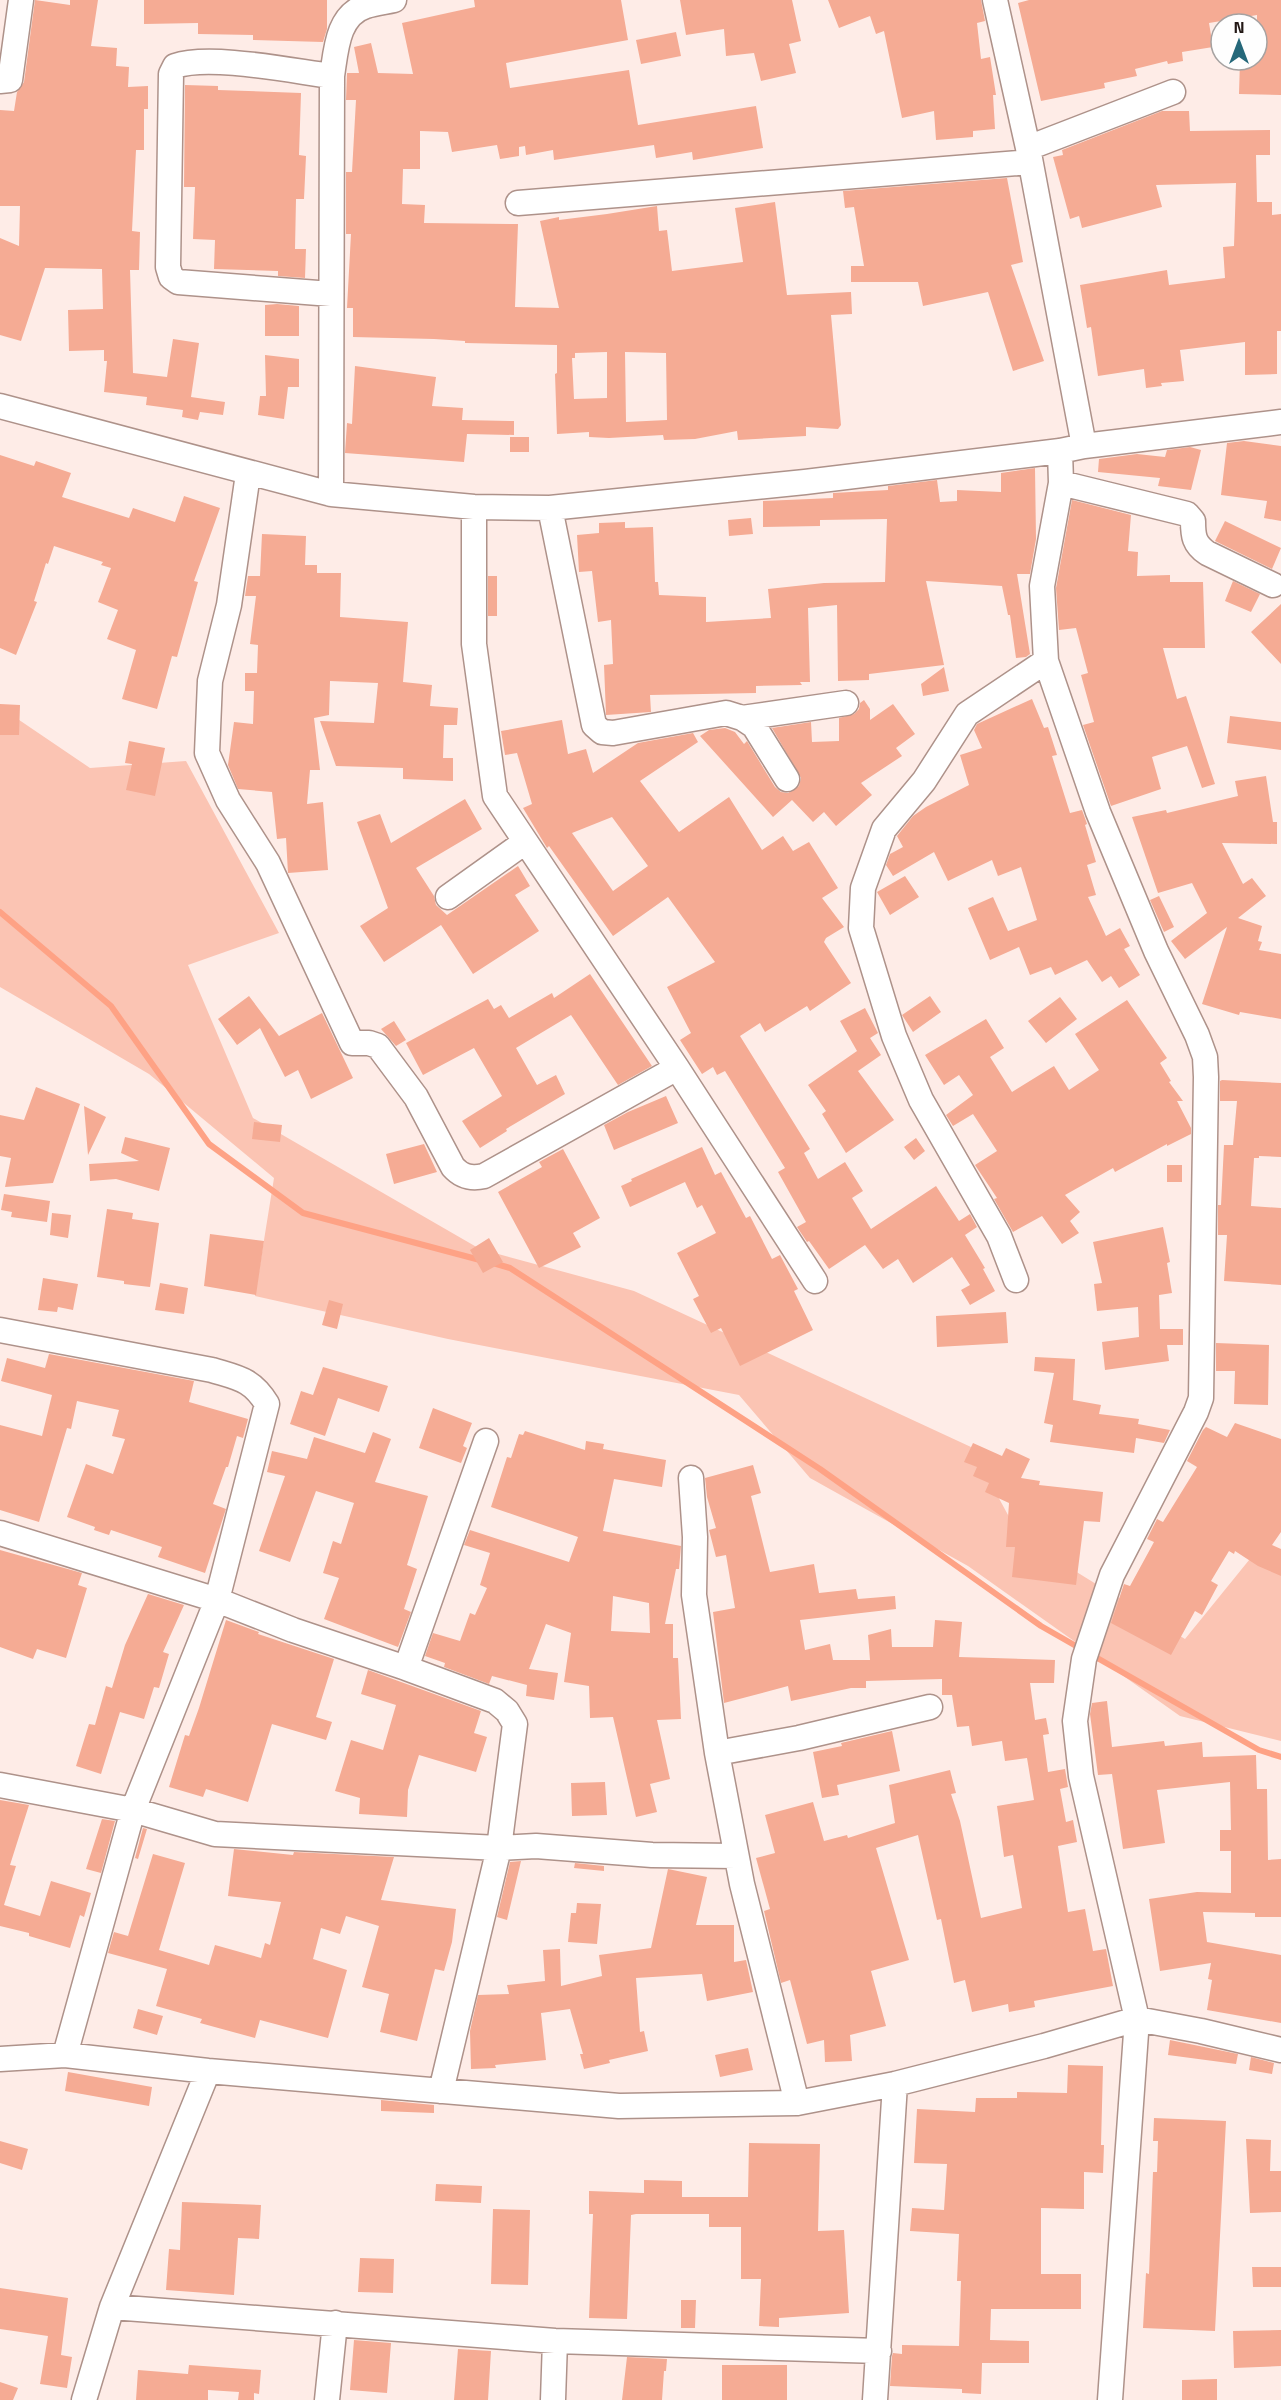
<svg xmlns="http://www.w3.org/2000/svg" width="1281" height="2400" viewBox="0 0 1281 2400" font-family="'Titillium Web',sans-serif">
<style>
.green{fill:#fbc4b3}
.lines{fill:none;stroke-linecap:round;stroke-linejoin:round}
.stream{stroke:#fea285;stroke-width:6}
.building{fill:#f5ab94;fill-rule:evenodd}
.minor-casing{stroke:#ae928a;stroke-width:27}
.minor{stroke:#fff;stroke-width:24}
</style>
<rect width="100%" height="100%" fill="#feece7"/>
<!-- green -->
<path class="green" d="M0,707l90,61 96,-7 93,172 -91,32 65,153 227,131 154,42 337,156 49,90 165,102 73,-90 23,13v179l-101,-25 -212,-150 -158,-88 -71,-83 -291,-56 -193,-43 19,-118 -125,-104 -149,-87z"/>
<g class="lines">
<!-- stream -->
<path class="stream" d="M0,912l111,94 98,138 94,69 177,47
M493,1263l17,5 310,201 221,157 42,24
M1092,1655l167,95 22,7"/>
</g>
<!-- building -->
<path class="building" d="M35,0l35,5v-5h28l-7,46 26,2 -1,18 13,1 -1,20 20,-1v23h-4v41h-8l-4,81 8,1 -1,38h-9l3,103 34,4 6,-38 26,4 -8,54 34,5 -2,13 -23,-3 -2,8 -16,-3 1,-7 -37,-5 1,-8 -43,-5 3,-31h-3v-11l-35,1 -1,-41 35,-1 -1,-40 -57,-1 -24,73 -21,-6v-97l19,8 1,-40h-20v-96l14,1 3,-19 7,-10z
M144,0h183v29l-4,13 -70,-2v-5l-55,-1v-11l-54,1z
M474,0h147l7,40 -122,23 4,25 119,-18 9,55 118,-19 7,42 -70,12 -1,-8 -36,6 -2,-13 -100,15 -1,-10 -27,5 -1,-9 -6,1v9l-19,3 -3,-14 -45,7 -4,-20 -28,-1v38h-17l-1,35 23,1 -1,18 94,1 -3,83 44,1 -19,-87 19,-4v3l48,-6 50,-8 2,25 8,-1 5,41 71,-9 -8,-54 40,-6 12,93 64,-3 1,22 -21,1 10,110 -3,4 -32,-2v9l-68,4 -1,-9 -42,8 -31,1 -1,-5 -54,3 -20,-1v-5l-32,2 -2,-60 2,-1v-28l-92,-2v-2l-31,-2 -81,-2v-29h-6l4,-74h-5v-62h6l4,-72h-10l1,-27h12l-5,-26 17,-4 7,30 35,1 -11,-51 73,-16zM607,352v46l-33,1 -2,-41h3v-5zM625,352l41,1 1,67 -41,2z
M680,0h112l9,41 -12,3 7,29 -35,8 -7,-28 -28,3 -2,-27 -38,6z
M828,0h153l4,21 -8,2 4,36 9,-2 6,38h-3l2,34 -22,2v6l-37,3 -2,-29 -32,7 -18,-87 -8,3 -6,-18 -31,12z
M1029,0h252v95l-42,-1 1,-34h17v-45l-48,8 4,24 -31,5 1,9 -15,3 -1,-3 -32,8 2,7 -33,7 1,5 -64,13 -23,-98z
M676,32l5,24 -40,8 -5,-24z
M185,85l33,1v4l83,3 -2,62 7,1 -2,43h-8l-1,50h11l-1,29 -27,-2v-5l-64,-2 1,-29 -22,-1 2,-52h-11z
M1162,111h27l1,20 80,-1v25h-14l1,47h15v13l9,-1v117h-4v43l-32,1v-33l-65,8 4,31 -23,2 1,3 -16,2 -2,-19 -46,7 -7,-49 -4,1 -7,-43 87,-15 2,15 56,-7 -2,-31 11,-1 2,-63 -80,2 6,22 -80,21 -3,-12 -9,3 -17,-62 10,-2 -1,-5z
M1007,178l16,84 -12,3 33,96 -31,10 -25,-79 -65,14 -5,-24h-67v-16h13l-10,-59 -9,1 -2,-17z
M277,304l22,2v30h-34v-31z
M265,355l34,4v28h-11l-4,32 -26,-4 2,-19h6z
M355,366l81,11 -4,29 31,2 -1,12 52,1v14l-47,-1 -3,28 -119,-9 2,-30 5,1z
M510,437h19v15h-19z
M1244,441l37,5v75l-17,-3 3,-17 -46,-6 6,-52z
M1190,447l11,3 -10,40 -33,-4 2,-8 -62,-6 1,-13 38,-5 28,3 2,-7z
M0,455l34,11 2,-5 35,12 -9,24 67,21 4,-10 42,14 9,-26 36,12 -26,73 4,1 -21,75 -5,-1 -15,53 -35,-10 14,-49 -29,-11 11,-29 -20,-8 13,-34 -10,-3 2,-3 -49,-16 -6,18 -2,-1 -12,38 3,1 -21,53 -16,-7z
M1035,468l1,71 -6,35h-13l13,80 -4,3 -10,1 -6,-43h-2l-6,-29 -76,-5 18,84 -75,9v6l-31,1 -1,-76 -29,3 2,74h-10l2,3 -46,1v7l-106,2 1,17 -45,3 -2,-50 9,-1 -2,-44 -13,2 -6,-51 -13,1 -2,-37 22,-2v-10l26,-1v6l28,-1 2,55h3l1,13 47,2v25l65,-4 -3,-29 56,-6 61,-1 2,-63 -67,1v6l-57,1v-26l70,-3v-5l55,-3v-4l49,-6 3,22 17,-1v-11l44,2v-19z
M1072,500l59,15 -3,36 10,1 -1,24 33,-1v7h33l2,66h-42l14,51 9,-3 29,88 -13,4 -15,-42 -35,11 9,32 -50,17 -28,-81 11,-3 -13,-47 7,-2 -12,-45 -17,2 -3,-42z
M751,518l2,16 -24,2 -1,-16z
M1225,521l56,27 -9,21 -57,-28z
M262,534l44,2 -1,29h12v8h24l-1,44 68,5 -5,60 29,3 -2,21 28,2 -1,17h-13l-1,33h10v23l-50,-2v-11l-67,-2 -16,-45 54,2 4,-40 -48,-2 -1,34 -15,3 6,52h-10l-3,34 16,-2 5,68 -40,3 -2,-35 -9,1 -5,-47 -34,-3 -10,-24 6,-43 19,2 1,-33h-9v-18h12l1,-28 -8,-1 6,-48h-11l3,-20h12z
M488,576h9v40h-9z
M1233,581l27,13 -9,18 -26,-11z
M1281,604v60l-30,-32z
M944,667l5,24 -26,5 -2,-12z
M1032,699l12,29 4,-1 9,28 -5,1 18,57 12,-3 4,11 1,3 -2,1 11,37 -9,3 9,30 -8,2 18,39 14,-8 10,18 -6,3 16,26 -21,13 -8,-12 -9,6 -15,-22 -32,15 -4,-8 -21,8 -11,-28 -29,13 -22,-52 25,-11 15,34 29,-11 -16,-53 -23,9 -6,-16 -44,21 -14,-29 -41,24 -7,-11 4,-11 13,-7 -6,-11 16,-20 13,-9 43,-22 -9,-30 22,-7 -8,-18 3,-6z
M864,700l6,9v11l23,-16 22,30 -19,14 6,8 -41,27 11,12 -36,31 -12,-14 -11,10 -21,-22 -19,17 -73,-81 9,-6 16,-2 10,4 9,12 3,-3 28,46 6,5 7,1 11,-7 2,-8 -29,-50 39,-6 1,20 27,-1v-23l15,-4 5,-5 1,-6z
M0,704l20,1 -1,30h-19z
M1230,716l51,6v28l-54,-7z
M562,720l6,34 18,-5 7,24 45,-30 55,-10 5,9 -58,39 39,51 50,-35 33,53 21,-14 10,15 16,-9 29,46 -16,10 22,29 -18,11 -2,4 27,41 -41,28 -3,-5 -42,26 -5,-9 -20,13 70,113 -6,4 14,26 27,-17 18,29 -11,7 19,31 65,-43 23,35 11,-7 7,13 -12,8 20,33 -2,1 12,22 -25,14 -9,-15 9,-5 -18,-28 -39,26 -15,-24 -15,10 -18,-24 -36,24 -20,-28 -2,1 -10,-15 9,-5 -28,-50 7,-4 -60,-97 -8,4 -4,-8 -11,7 -22,-34 11,-7 -24,-46 48,-25 -47,-65 -55,39 -64,-90 -2,2 -24,-40 9,-4 -15,-51 -12,2 -4,-24zM612,817l36,49 -35,25 -41,-58z
M129,741l36,7 -10,48 -29,-6 6,-26 -7,-1z
M1266,776l7,46h4v22l-55,-1 21,41 9,-6 14,18 -28,22 24,8 -4,15 4,1 -3,8 22,4v65l-41,-7 -1,3 -37,-11 25,-77 -42,32 -14,-18 36,-28 -15,-30 -34,10 -26,-76 34,-7 1,3 71,-17 -3,-15z
M465,799l17,30 -66,39 18,28 2,9 11,10 71,-49 12,20 -15,9 24,36 -66,43 -32,-49 -57,37 -24,-36 28,-18 -31,-86 23,-8 11,29z
M905,876l14,21 -29,18 -13,-23z
M1159,896l15,31 -10,5 -14,-32z
M590,974l62,92 -34,19 -47,-70 -55,33 21,37 19,-10 9,19 -59,35 1,2 -27,17 -18,-27 40,-25 -28,-48 -51,27 -17,-32 82,-44 6,10 7,-4 8,13 43,-25 2,5z
M249,996l30,40 43,-23 31,65 -42,21 -13,-29 -13,7 -25,-49 -23,17 -19,-26z
M930,996l11,16 -28,20 -11,-17z
M1060,997l17,22 -31,24 -18,-22z
M1127,1000l40,58 -7,5 11,18 -2,1 14,19h-6l14,27v6l-24,12v-2l-52,28 -2,-4 -48,27 15,17 -10,9 9,12 -17,11 -20,-28 -29,16 -19,-33 3,-1 -22,-33 22,-14 -24,-37 -20,12 -7,-11 27,-20 -14,-20 -15,10 -19,-30 61,-36 18,29 -14,9 22,35 42,-26 15,24 30,-20 -24,-36z
M865,1008l13,25 -8,5 11,17 -23,16 36,49 -48,33 -24,-39 4,-3 -18,-26 49,-34 -17,-30z
M394,1021l12,19 -10,6 -15,-17z
M1222,1080l59,3v74l-22,-1v2h-5l-3,48 30,2v77l-57,-4 3,-46h-9v-30h3l3,-60h9l4,-44h-17v-20z
M36,1087l44,17 -27,79 -48,4 6,-29 -11,-2v-41l24,5z
M666,1096l12,27 -64,27 -10,-25 24,-13z
M84,1106l22,11 -18,38z
M254,1122l28,3 -2,17 -28,-3z
M125,1137l45,11 -11,43 -43,-12 -26,2 -1,-17 50,-3 -18,-8z
M916,1138l9,13 -11,9 -10,-13z
M424,1144l13,28 -43,12 -8,-30z
M702,1147l13,28 6,-3 25,46 4,-2 22,43 8,-4 18,34 -4,2 19,39 -73,36 -19,-38 -10,5 -18,-34 6,-3 -22,-43 39,-20 -14,-28 -5,3 -12,-26 -55,25 -9,-21 11,-5 -1,-2z
M563,1149l37,69 -27,15 8,14 -42,21 -41,-76 44,-25 -3,-5z
M1167,1165h15v17h-15z
M4,1194l46,7 -3,21 -36,-5 1,-5 -11,-2z
M107,1209l26,4 -1,6 27,4 -9,64 -26,-3v-3l-27,-4z
M52,1213l19,2 -3,23 -18,-3z
M1163,1227l7,35 -3,1 5,30 -13,2 1,34h23v16h-16l2,16 -64,9 -3,-28 37,-5 -1,-30 -41,4 -3,-27 8,-1 -9,-41z
M210,1234l54,7 -8,54 -52,-9z
M489,1238l14,24 -20,11 -13,-23z
M43,1278l35,6 -5,26 -15,-3 -1,5 -19,-2z
M160,1283l28,5 -4,26 -29,-4z
M329,1300l14,4 -6,25 -15,-4z
M1006,1312l2,31 -71,4 -1,-31z
M1216,1343l53,2 -1,60 -34,-1 1,-33h-19z
M49,1354l145,27 -5,21 59,17 -5,19 -6,-2 -9,31h-2l-13,37 13,5 -21,64 -47,-16 4,-10 -51,-17 -2,5 -15,-5 1,-3 -28,-10 19,-53 27,10 12,-35 -13,-3 7,-26 -42,-9 -6,28 -4,-1 -28,94 -39,-12v-85l42,11 10,-41 -51,-14 6,-23 38,10z
M1035,1357l40,2 -2,41 28,5 -2,9 40,5 -1,5 32,6 -6,13 -28,-5 -2,15 -84,-11 3,-17 -9,-2 10,-50 -20,-2z
M323,1367l65,19 -9,26 -41,-14 -13,38 -35,-12 11,-33 12,4z
M433,1408l39,15 -9,23 4,2 -6,15 -42,-15z
M1235,1423l46,16v93l-9,13 9,4v27l-23,-10 -23,-15 -1,3 -5,-3 -18,30 7,4 -16,30 -7,-4 -24,44 -60,-32 13,-39 6,2 24,-44 -7,-3 10,-20 6,3 34,-55 -10,-6 16,-31 3,-3 21,10z
M525,1431l60,19 1,-9 18,3 -1,5 63,11 -4,27 -48,-8 -11,52 78,15 -2,23h-3l-11,55h8v34h5l3,61 -24,1 13,59 -20,5 7,28 -21,5 -23,-100 -23,1 -1,-32 -25,-4 7,-49 -25,-9 -17,45 29,4 -4,27 -28,-4 1,-11 -35,-9 -3,8 -45,-17 1,-4 -20,-7 8,-23 27,8 10,-28 5,2 12,-27 -7,-3 10,-32 -26,-8 6,-15 99,32 9,-25 -87,-30 16,-50 4,1 8,-24 4,1zM613,1596l36,7 1,30 -39,-2z
M373,1432l18,7 -16,43 53,14 -21,69 10,4 -13,40 7,3 -13,35 -74,-28 15,-41 -16,-5 10,-32 8,3 13,-41 -38,-12 -26,71 -31,-11 26,-75 -18,-4 5,-21 35,8 7,-22 51,16z
M973,1443l29,13 4,-8 24,11 -9,19 19,3 -1,4 64,7 -3,30 -16,-1 -8,64 -64,-8 3,-30h-9l3,-44 -24,-11 4,-9 -16,-7 4,-9 -13,-5z
M753,1465l8,28 -10,3 19,76 44,-8 5,29 37,-4 2,10 37,-3 1,13 -96,11 5,30 25,-6 3,16h37l-2,-25 23,-6 1,18h41l2,-27 27,2 -3,35 96,3 -1,23h-24l5,37 11,-2 3,16 -6,1 5,37 17,-3 3,18 -8,2 6,33 7,-2 4,22 -19,4 10,66 17,-3 8,42 13,-2 7,37 -79,15 1,6 -26,5 -1,-8 -36,8 -7,-32 -11,3 -13,-64 -4,1 -19,-85 -42,13 33,112 -38,11 15,55 -36,9 2,26 -27,1 -1,-22 -17,4 -17,-64 -9,3 -17,-72 6,-2 -14,-51 19,-5 -10,-38 48,-13 11,39 23,-6 1,3 47,-15 -6,-38 61,-15 6,23 -5,1 9,27 21,97 41,-10 -9,-53 -9,2 -7,-51 37,-6 -7,-42 -22,3 -3,-20 -30,5 -3,-20 -12,1 -5,-32h-10v-16l-76,2v7h-15l-60,13 -3,-15 -64,17 -11,-91 22,-4 -9,-53 -10,2 -7,-27 7,-2 -9,-31 -2,-19z
M0,1550l82,23 -4,12 9,3 -21,70 -29,-9 -4,10 -33,-12z
M148,1594l36,11 -21,47 6,2 -10,34 -5,-1 -10,32 -24,-7 -19,62 -25,-8 13,-42 6,1 11,-39 6,2 13,-43z
M226,1620l33,12 -1,2 76,25 -18,58 16,5 -6,18 -54,-16 -24,78 -42,-13 -3,8 -34,-10 16,-52 4,1 10,-28z
M368,1670l113,41 -7,22 13,4 -11,35 -57,-17 -11,35 -1,27 -48,-3 1,-16 -25,-7 16,-51 32,10 13,-45 -35,-11z
M1107,1701l5,46 52,-6 1,5 37,-4 1,15 53,-2 1,34h10l1,71 13,-1v58h-26v-4l-52,-1 4,30 74,13v68l-74,-13 5,-30 -4,-1 3,-16 -51,8 -11,-72 48,-7 34,1v-42h-11v-21h11l-1,-48 -73,8 8,53 -42,6 -11,-75 -14,1 -8,-61 2,-11z
M892,1731l8,40 -63,14 2,10 -17,3 -9,-46 29,-6 -1,-3z
M605,1782l2,33 -35,1 -1,-33z
M0,1800l29,5 -19,60 6,1 -12,39 36,11 11,-35 40,12 -7,24 -4,-2 -10,33 -41,-12v-3l-29,-7z
M102,1819l13,2 -14,52 -15,-4z
M143,1828l4,1 -9,30 -3,-1z
M234,1849l59,6 1,-3 100,5 -13,43 75,9 -4,33 -8,29 -9,-2 -18,72 -37,-9 9,-38 -27,-7 17,-61 -33,-10 -6,18 -19,-6 -8,31 34,11 -19,68 -68,-18 -5,18 -55,-15 2,-4 -46,-13 11,-37 -59,-16 6,-21 14,4 25,-82 32,9 -26,87 50,15 6,-20 46,13 4,-15 5,2 11,-43 -53,-6z
M521,1861l-14,59 -10,-3 13,-55z
M575,1863l29,3v5l-30,-3z
M668,1869l39,8 -11,48h38v37l12,-2 7,32 -46,9 -5,-27 -66,4 4,54 4,-1 4,20 -39,9 1,3 -26,6 -4,-15h3l-13,-45 -29,4 5,47 -51,5 1,3 -25,1 -1,-38 8,-36 31,-1 -2,-9 38,-4 -2,-31 17,-1 1,37 41,-10 -3,-21 52,-7z
M577,1903l24,1 -4,40 -29,-2 3,-29h5z
M138,2009l25,7 -6,19 -24,-7z
M1170,2040l68,14 -2,10 -68,-9z
M748,2048l5,22 -33,7 -5,-22z
M1251,2057l23,6 -2,11 -23,-4z
M1068,2065l35,1 -2,79h3l-1,28 -19,-1v37l-43,-1v66h40v35h-90l-1,31 39,1v22h-47l-1,31 -19,-1v-4l-72,-3 2,-30 1,-3 9,1v-9l57,1 2,-65h-4l2,-47 -49,-3 2,-23 32,2 3,-46 -33,-1 3,-54 58,3 1,-14h41v-6l50,1z
M68,2072l84,15 -3,19 -84,-15z
M381,2100l53,5v8l-53,-2z
M1154,2118l72,3 -11,210 -72,-3 3,-55 3,1 4,-102h4l1,-31h-5z
M1246,2139l25,1 -1,31h11v41l-31,1z
M0,2141l28,8 -6,21 -22,-7z
M749,2143l71,1 -2,87 26,-1 5,83 -70,5v9l-20,-1 2,-47h-20v-52h-32v-13h-73l-5,1 -4,104 -38,-1 4,-104h-4v-23l55,2v-13l38,1v16h66z
M436,2184l46,2 -1,17 -46,-2z
M182,2202l79,3 -2,34 -21,-1 -4,57 -68,-5 3,-41 11,1z
M493,2209l37,1 -2,75 -37,-1z
M360,2258l34,1 -1,34 -35,-1z
M1252,2267h29v20h-28z
M0,2288l68,10 -7,57 11,2 -5,31 -27,-4 8,-48 -48,-7z
M681,2300h15l-1,28h-14z
M1281,2330v36l-47,2 -1,-37z
M354,2340l37,3 -4,50 -37,-3z
M458,2349l33,2 -3,49h-34z
M627,2357l40,2 -1,12h-2l-2,29h-40z
M189,2365l72,5 -2,24 -5,-1v7h-16l1,-8 -31,-2v10h-72l2,-30 50,4z
M722,2365h65v35h-65z
M1217,2379v21h-35v-20z
M0,2382l18,6 -5,12h-13z"/>
<g class="lines">
<!-- minor casing -->
<g class="minor-casing">
<path id="minor" d="M995,0l33,148 56,298
M0,81l10,-1 11,-80
M1028,148l145,-56
M518,203l512,-41
M331,294l-153,-12 -7,-5 -3,-10 3,-193 4,-8c35,-12 117,5 157,10
M0,406l331,88 143,13 76,1 255,-26 255,-31 24,-5 197,-24
M1060,451l1,32 -19,103 4,75 52,151 58,139 41,84 8,22 1,20 -5,321 -5,14 -84,163 -28,84 -9,62 6,55 56,243 -27,381
M248,474l-19,131 -19,76 -3,72 21,47 40,63 84,180h17l9,3 38,51 37,70c9,10 18,12 31,9l193,-108
M1061,483l126,31 6,7c0,15 1,23 14,32l66,32
M331,494l1,-418c4,-25 5,-61 34,-70 9,-3 19,-4 28,-6
M474,507v137l21,152 182,272 138,213
M550,508l44,217 8,7 11,1 113,-20 16,5 12,8 33,53
M742,718l104,-15
M448,897l77,-55
M1016,1280l-17,-44 -78,-136 -27,-64 -33,-108 2,-40 21,-59 40,-48 43,-67 79,-53
M0,1330l212,40c26,8 40,9 55,34l-50,196 -84,210 -68,245
M691,1478l4,59 -1,58 23,158 25,131 55,219
M0,1533l217,67 76,30 113,38 89,33 12,10 8,13 -16,124 -58,243
M406,1668l80,-227
M717,1753l82,-15 131,-31
M0,1785l133,25 82,24 284,14 37,-2 116,9 84,1
M0,2059l65,-4 143,16 411,35 178,-3 98,-19 149,-38 93,-27 64,12 80,19
M112,2307l443,34 324,10
M84,2400l28,-93 96,-236
M327,2400l8,-77
M553,2400l2,-59
M875,2400l20,-316"/>
</g>
<!-- minor -->
<use href="#minor" class="minor"/>
</g>
<!-- north arrow -->
<g transform="translate(1239 42)"><circle r="28" fill="#fefefe" stroke="#a6a2a1" stroke-width="1.5"/>
<path d="M0-4.5L10 22L0 15L-10 22Z" fill="#25687a"/>
<text y="-9" font-size="16" font-weight="bold" text-anchor="middle" fill="#221815">N</text>
</g>
</svg>
